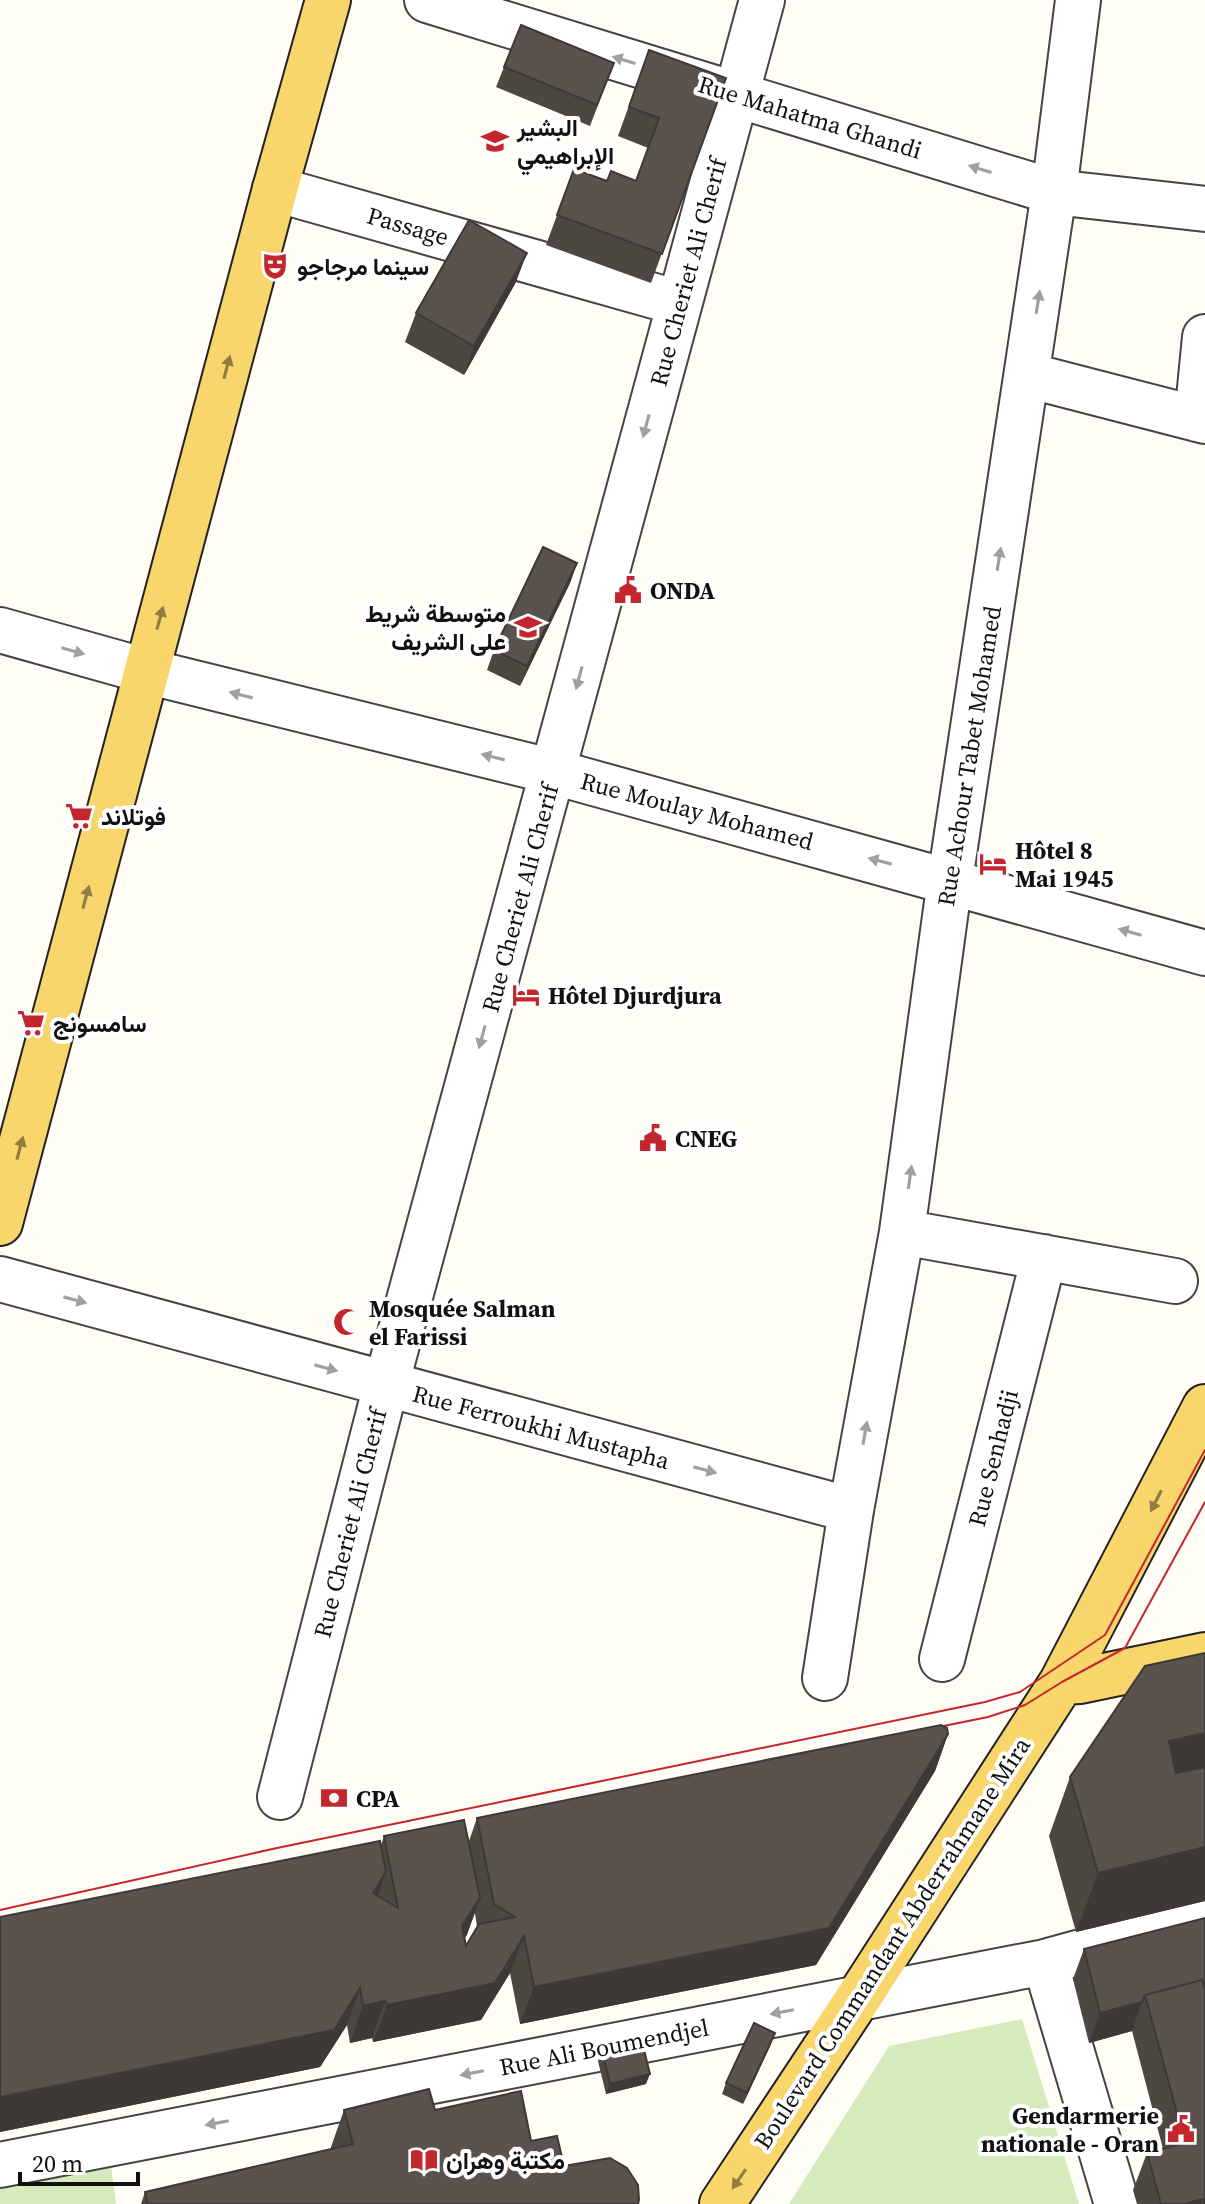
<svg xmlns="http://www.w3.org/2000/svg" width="1205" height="2204" viewBox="0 0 1205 2204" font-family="'Source Serif 4',Vazirmatn,serif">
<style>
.green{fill:#d5ebbd}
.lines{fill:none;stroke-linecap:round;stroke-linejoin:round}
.minor-casing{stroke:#444;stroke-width:48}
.major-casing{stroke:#222;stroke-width:48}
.minor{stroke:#fff;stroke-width:44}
.major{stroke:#f9d66b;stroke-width:44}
.tram{stroke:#c4262e;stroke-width:2}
.wall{fill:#4d4742;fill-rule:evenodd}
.shaded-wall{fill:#3f3936}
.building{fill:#5a524d;stroke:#3f3936;stroke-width:2}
.oneway{fill:#a0a0a0}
.oneway2{fill:#917d42}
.labels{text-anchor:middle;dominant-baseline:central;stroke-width:8;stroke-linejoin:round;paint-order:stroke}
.street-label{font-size:24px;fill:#111;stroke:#fff}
.poi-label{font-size:24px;font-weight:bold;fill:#111;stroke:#fff;text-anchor:start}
</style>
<rect width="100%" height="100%" fill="#fffdf5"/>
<!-- green -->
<path class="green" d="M1022,2019l57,185h-290l100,-158z
M110,2157l6,47h-116v-22z"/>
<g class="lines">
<!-- minor casing -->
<g class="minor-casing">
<path id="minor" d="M427,0l627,192 151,17
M275,189l404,114
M1027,375l178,46
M1197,419l8,-82
M0,630l146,41 408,101 651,181
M902,1232l273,49
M0,1279l851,231
M942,1659l102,-402
M825,1678l26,-168 51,-278 48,-352 104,-688 24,-192
M280,1797l106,-412 376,-1385
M1045,1962l72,242
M0,2165l1045,-203 160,-44"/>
</g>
<!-- major casing -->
<g class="major-casing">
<path id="major" d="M0,1223l275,-1034 53,-189
M1062,1682l18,-1 125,-26
M722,2204l137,-207 203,-315 143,-275"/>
</g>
<!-- minor -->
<use href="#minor" class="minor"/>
<!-- major -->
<use href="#major" class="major"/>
<!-- tram -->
<path class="tram" d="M919,1731l69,-14 37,-12 37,-23 63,-34 80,-146
M0,1910l277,-62 708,-146 35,-10 85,-57 100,-185"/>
</g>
<!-- wall -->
<path class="wall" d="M649,50l77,28 -75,205 -105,-38 28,-76 33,12h29l12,-33 -30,-12z
M614,63l-24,63 -94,-39 8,-20z
M516,282l-52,93 -59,-33 11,-29z
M577,563l-7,20 -50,103 -33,-16 7,-20z
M1205,1653v248l-129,31 -27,-96 21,-59z
M948,1734l-13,37 -119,194 -296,59 -10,-51 -29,47 -108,22 -1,-4 -22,5 -3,-18 -27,42 -320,65v-215l381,-72 3,-9 85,5 8,-23zM475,1913l2,14 -11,19 -1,-8z
M1205,1918v286h-68l-4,-14 14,-37 16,-4 -31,-118 -43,12 -16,-64 11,-30z
M771,2044l-28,60 -21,-10 4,-11z
M602,2051l44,33 -40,10 -8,-33z
M344,2110h91l96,31 33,25 74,38h-497l4,-12 186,-43v-2z"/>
<!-- shaded-wall -->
<path class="shaded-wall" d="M527,253l-11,29 -52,93 10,-29z
M577,563l-7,20 -50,103 7,-20z
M1205,1733v54l-57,13 21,-59z
M948,1734l-13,37 -119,194 -296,59 14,-37z
M1205,1847v54l-129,31 22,-59z
M386,1872l-13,37v-16z
M480,1898l-13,37 -19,28 14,-37z
M524,1936l-14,37 -29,47 -108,22 14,-37z
M360,1988l-13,37 -27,42 -320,65v-35z
M385,2001l-13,37 -22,5 13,-37z
M1142,2002l-10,29 -43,12 11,-30z
M775,2033l-4,11 -28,60 4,-11z
M650,2074l-4,10 -40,10 4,-10z
M1202,2199l-1,5h-16z"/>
<!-- building -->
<path class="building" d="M521,25l93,38 -17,42 -93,-38z
M649,50l77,28 -64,176 -105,-39 17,-46 33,12 4,-10 25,10 23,-63 -30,-11z
M469,220l58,33 -53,93 -58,-33z
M543,547l34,16 -50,103 -33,-16z
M1205,1653v80l-36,8 7,32 29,-6v80l-107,26 -28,-96 75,-111z
M941,1725l6,3 1,6 -119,194 -295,59 -10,-51 -29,47 -108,22 -2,-4 -22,5 -3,-18 -26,42 -334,67v-180l380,-76 6,31 -13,21 25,15 -14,-72 80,-16 16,78 -18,28 4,20 13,-22 36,-7 -21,-13 -17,-86z
M1205,1918v68h-1l-2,-6 -57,15 -3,7 -42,11 -16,-64z
M1202,1980l3,10v214h-1l-2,-5 -17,5h-24l-14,-51 38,-10 -40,-148z
M754,2023l21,10 -28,60 -21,-10z
M642,2042l8,32 -40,10 -8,-33z
M429,2089l6,21 86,-19 10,50 26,-5 7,30 46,-8 17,10 11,17 1,15 -1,4h-490l-3,-12 208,-48 -9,-34z"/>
<!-- one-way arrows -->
<defs><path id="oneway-solid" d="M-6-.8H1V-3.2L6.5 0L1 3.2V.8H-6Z" transform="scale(2)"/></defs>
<g class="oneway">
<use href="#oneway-solid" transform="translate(624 60) rotate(-163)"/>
<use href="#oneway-solid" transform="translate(980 169) rotate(-163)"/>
<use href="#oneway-solid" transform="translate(1038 302) rotate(-81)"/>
<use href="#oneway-solid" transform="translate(646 426) rotate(105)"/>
<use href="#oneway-solid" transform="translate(999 559) rotate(-81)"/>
<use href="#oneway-solid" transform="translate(73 651) rotate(16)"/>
<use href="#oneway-solid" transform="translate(579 678) rotate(105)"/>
<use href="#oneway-solid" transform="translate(241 695) rotate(-166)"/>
<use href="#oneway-solid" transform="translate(493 757) rotate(-166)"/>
<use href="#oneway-solid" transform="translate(880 861) rotate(-165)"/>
<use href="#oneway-solid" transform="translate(1130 932) rotate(-164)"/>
<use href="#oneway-solid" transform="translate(482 1037) rotate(105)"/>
<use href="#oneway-solid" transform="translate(910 1177) rotate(-82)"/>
<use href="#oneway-solid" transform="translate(75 1300) rotate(15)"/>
<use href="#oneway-solid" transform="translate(326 1368) rotate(15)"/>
<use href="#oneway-solid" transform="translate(865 1433) rotate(-80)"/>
<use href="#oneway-solid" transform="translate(705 1470) rotate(15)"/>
<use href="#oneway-solid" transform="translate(782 2012) rotate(169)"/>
<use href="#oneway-solid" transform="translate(472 2073) rotate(169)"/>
<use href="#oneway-solid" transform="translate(217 2123) rotate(169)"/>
</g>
<g class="oneway2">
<use href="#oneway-solid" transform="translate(227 367) rotate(-75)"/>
<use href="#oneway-solid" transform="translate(160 618) rotate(-75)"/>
<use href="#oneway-solid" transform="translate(86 897) rotate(-75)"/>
<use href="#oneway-solid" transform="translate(20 1148) rotate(-75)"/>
<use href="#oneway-solid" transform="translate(1156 1501) rotate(117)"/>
<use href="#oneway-solid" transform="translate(739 2179) rotate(124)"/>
</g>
<!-- icons -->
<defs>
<g id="school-bare" transform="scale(2.16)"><path d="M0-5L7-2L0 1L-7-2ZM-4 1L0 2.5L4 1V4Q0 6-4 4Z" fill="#c4262e" stroke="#fff" stroke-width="2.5" paint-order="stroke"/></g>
<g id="theatre-bare" transform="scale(2.16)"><path d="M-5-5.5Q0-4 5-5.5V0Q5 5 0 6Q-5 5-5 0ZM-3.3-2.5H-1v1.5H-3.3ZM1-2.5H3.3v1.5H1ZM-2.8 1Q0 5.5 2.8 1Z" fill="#c4262e" stroke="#fff" stroke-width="2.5" paint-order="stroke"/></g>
<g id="civic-bare" transform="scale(2.16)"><path d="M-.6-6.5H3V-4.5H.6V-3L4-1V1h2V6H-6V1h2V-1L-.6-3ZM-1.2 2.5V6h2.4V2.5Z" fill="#c4262e" stroke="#fff" stroke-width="2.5" paint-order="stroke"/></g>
<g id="supermarket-bare" transform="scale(2.16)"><path d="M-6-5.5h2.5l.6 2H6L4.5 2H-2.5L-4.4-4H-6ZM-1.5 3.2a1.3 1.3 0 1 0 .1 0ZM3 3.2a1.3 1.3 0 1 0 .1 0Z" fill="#c4262e" stroke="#fff" stroke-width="2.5" paint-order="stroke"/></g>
<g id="hotel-bare" transform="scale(2.16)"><path d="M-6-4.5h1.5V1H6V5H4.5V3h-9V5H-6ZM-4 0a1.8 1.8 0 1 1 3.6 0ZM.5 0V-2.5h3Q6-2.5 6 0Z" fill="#c4262e" stroke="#fff" stroke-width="2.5" paint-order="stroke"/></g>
<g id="mosque-bare" transform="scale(2.16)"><path d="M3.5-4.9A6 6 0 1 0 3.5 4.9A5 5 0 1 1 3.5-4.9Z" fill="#c4262e" stroke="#fff" stroke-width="2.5" paint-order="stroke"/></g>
<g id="bank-bare" transform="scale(2.16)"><path d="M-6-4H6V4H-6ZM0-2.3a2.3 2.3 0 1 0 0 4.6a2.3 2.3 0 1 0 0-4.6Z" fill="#c4262e" stroke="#fff" stroke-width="2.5" paint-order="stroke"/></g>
<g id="library-bare" transform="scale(2.16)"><path d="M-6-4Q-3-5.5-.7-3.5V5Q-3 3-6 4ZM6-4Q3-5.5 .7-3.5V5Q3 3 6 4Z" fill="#c4262e" stroke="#fff" stroke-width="2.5" paint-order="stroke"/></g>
</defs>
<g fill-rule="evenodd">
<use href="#school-bare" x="495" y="141"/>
<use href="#theatre-bare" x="275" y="266"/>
<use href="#civic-bare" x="628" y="590"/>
<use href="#school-bare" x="528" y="627"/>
<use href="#supermarket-bare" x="79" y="816"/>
<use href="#hotel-bare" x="993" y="864"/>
<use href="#hotel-bare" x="526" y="995"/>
<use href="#supermarket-bare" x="31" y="1023"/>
<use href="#civic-bare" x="653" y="1138"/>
<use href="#mosque-bare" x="347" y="1322"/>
<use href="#bank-bare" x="334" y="1798"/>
<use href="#civic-bare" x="1181" y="2129"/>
<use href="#library-bare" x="424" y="2160"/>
</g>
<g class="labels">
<!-- street labels -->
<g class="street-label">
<text transform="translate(810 117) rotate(17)">Rue Mahatma Ghandi</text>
<text transform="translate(408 226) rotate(16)">Passage</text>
<text transform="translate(688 272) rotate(-75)">Rue Cheriet Ali Cherif</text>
<text transform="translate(969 756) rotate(-81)">Rue Achour Tabet Mohamed</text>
<text transform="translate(697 811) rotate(15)">Rue Moulay Mohamed</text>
<text transform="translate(520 898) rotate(-75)">Rue Cheriet Ali Cherif</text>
<text transform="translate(541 1427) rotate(15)">Rue Ferroukhi Mustapha</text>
<text transform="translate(993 1458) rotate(-76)">Rue Senhadji</text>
<text transform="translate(350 1523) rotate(-76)">Rue Cheriet Ali Cherif</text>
<text transform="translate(892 1943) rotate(-57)">Boulevard Commandant Abderrahmane Mira</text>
<text transform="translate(604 2047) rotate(-11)">Rue Ali Boumendjel</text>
</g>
<!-- poi labels -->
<g class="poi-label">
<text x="517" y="127">البشير<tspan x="517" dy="28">الإبراهيمي</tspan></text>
<text x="297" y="266">سينما مرجاجو</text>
<text x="650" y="590">ONDA</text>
<text x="506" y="613" text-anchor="end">متوسطة شريط<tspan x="506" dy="28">على الشريف</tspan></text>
<text x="101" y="816">فوتلاند</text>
<text x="1015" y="850">Hôtel 8<tspan x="1015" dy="28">Mai 1945</tspan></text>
<text x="548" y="995">Hôtel Djurdjura</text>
<text x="53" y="1023">سامسونج</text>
<text x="675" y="1138">CNEG</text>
<text x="369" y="1308">Mosquée Salman<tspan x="369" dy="28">el Farissi</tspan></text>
<text x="356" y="1798">CPA</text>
<text x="1159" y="2115" text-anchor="end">Gendarmerie<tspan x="1159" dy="28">nationale - Oran</tspan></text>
<text x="446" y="2160">مكتبة وهران</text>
</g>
</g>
<!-- scale -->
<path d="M20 2172v12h118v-12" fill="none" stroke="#111111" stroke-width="4"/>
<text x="32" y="2172" font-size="24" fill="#111111" stroke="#ffffff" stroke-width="6" paint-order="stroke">20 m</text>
</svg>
